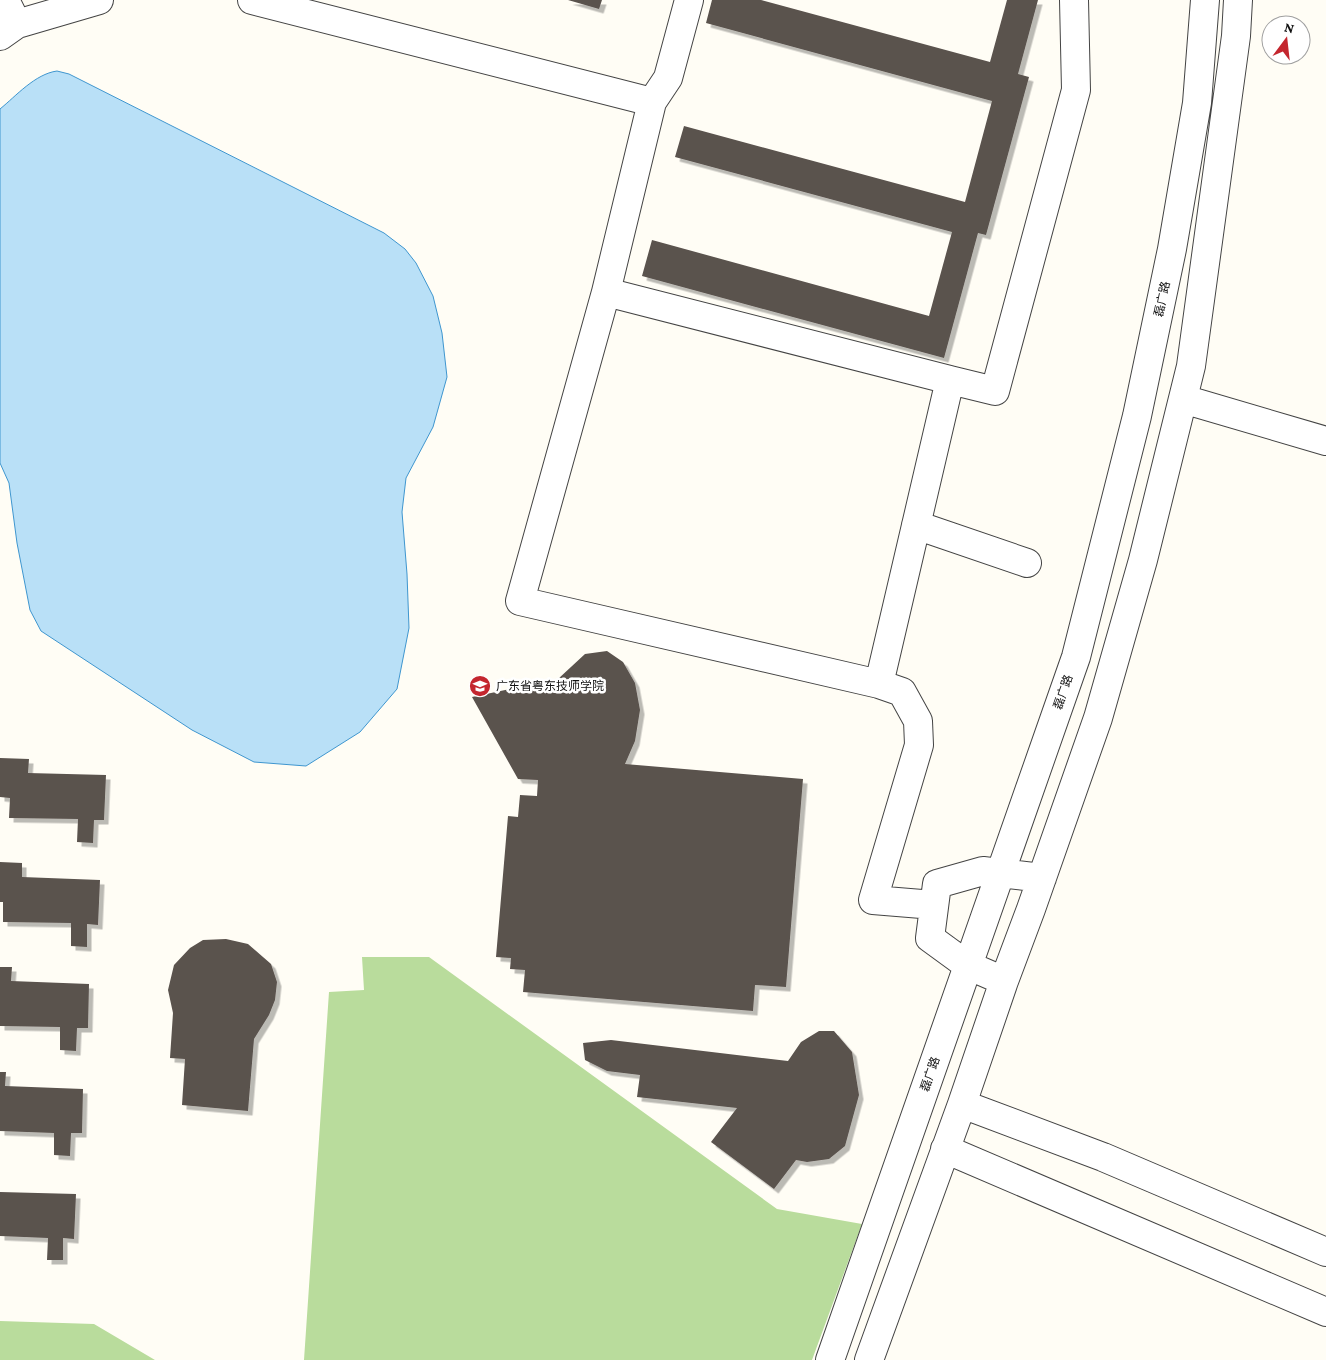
<svg xmlns="http://www.w3.org/2000/svg" width="1326" height="1360" viewBox="0 0 1326 1360" font-family="'Crimson Pro','Noto Sans SC',serif">
<style>
.forest{fill:#b9dc9c}
.water{fill:#b9e0f7;stroke:#3f96cf}
.building{fill:#5a524d;filter:url(#shadow)}
.lines{fill:none;stroke-linecap:round;stroke-linejoin:round}
.minor-casing{stroke:#444;stroke-width:30}
.minor{stroke:#fff;stroke-width:28}
.labels{text-anchor:middle;dominant-baseline:central;stroke-width:5;stroke-linejoin:round;paint-order:stroke}
.street-label{font-size:12px;fill:#111;stroke:#fff}
.poi-label{font-size:12px;fill:#111;stroke:#fff;text-anchor:start}
</style>
<defs>
<filter id="shadow"><feDropShadow dx="4.5" dy="4.5" stdDeviation="0" flood-color="#0004"/></filter>
</defs>
<rect width="100%" height="100%" fill="#fffdf5"/>
<!-- forest -->
<path class="forest" d="M362,957h67l348,252 85,15 -50,136h-508l25,-368 35,-2z
M0,1321l94,3 61,36h-155z"/>
<!-- water -->
<path class="water" d="M57,71l12,3 315,159 21,16 11,14 17,33 9,37 5,44 -14,50 -27,51 -4,34 5,62 2,54 -12,61 -37,43 -54,34 -52,-4 -62,-32 -151,-99 -11,-21 -13,-67 -8,-60 -9,-20v-354c16,-13 35,-35 57,-38z"/>
<!-- building -->
<path class="building" d="M568,0h34l-3,9z
M712,0h49l229,62 17,-62h31l-20,74 11,3 -43,158 -8,-2 -34,125 -302,-82 10,-36 277,76 23,-84 -277,-75 9,-31 281,76 27,-101 -286,-78z
M607,651l16,11 12,21 5,27 -5,31 -10,23 178,15 -17,208 -31,-2 -2,26 -230,-19 2,-22 -15,-1 1,-11 -15,-1 12,-141 10,1 2,-22 17,1 1,-16 -20,-1 -46,-82 86,-18 27,-25z
M0,758l29,1 -1,14 78,2 -2,45h-10l-1,23 -16,-1 1,-23 -69,-1 1,-20 -10,-1z
M0,862l22,1v14l78,3 -2,45 -11,-1v23l-16,-1v-23l-68,-1v-20h-3z
M226,939l22,5 23,20 6,18 -2,18 -6,15 -15,24 -6,72 -66,-6 3,-46 -15,-1 3,-45 -5,-23 6,-25 16,-17 13,-8z
M0,967h12l-1,14 78,3 -1,44h-11l-1,23 -16,-1v-23l-60,-1z
M819,1031h15l18,21 7,43 -14,51 -16,13 -22,3 -11,-2 -22,29 -63,-47 26,-34 -100,-11 3,-22 -33,-4 -22,-11 -2,-17 28,-3 177,21 13,-19z
M0,1072h6l-1,14 78,3 -1,44h-11l-1,23 -16,-1v-22l-54,-2z
M0,1192l76,2 -2,45 -11,-1v22h-16l1,-22 -48,-2z"/>
<g class="lines">
<!-- minor casing -->
<g class="minor-casing">
<path id="minor" d="M5,0l12,24
M252,0l400,102
M0,36l17,-12 82,-24
M606,292l344,88 -71,304 -359,-83 86,-309 46,-190 16,-24 21,-78
M950,380l45,11 81,-301 -2,-90
M1183,399l143,42
M916,525l111,38
M879,684l23,8 16,29 1,24 -46,155 61,5
M1004,981l-37,-16 -37,-27 7,-54 46,-13 59,7
M962,1104l141,53 223,95
M945,1149l381,163
M830,1360l246,-703 61,-241 35,-167 25,-146 8,-103
M869,1360l93,-256 42,-123 27,-72 67,-191 45,-158 48,-194 45,-330 2,-36"/>
</g>
<!-- minor -->
<use href="#minor" class="minor"/>
</g>
<!-- icons -->
<defs>
<g id="school-disc" transform="scale(1.125)"><circle r="9.5" fill="#c4262e" stroke="#fff"/><path d="M0-5L7-2L0 1L-7-2ZM-4 1L0 2.5L4 1V4Q0 6-4 4Z" fill="#fff"/></g>
</defs>
<g fill-rule="evenodd">
<use href="#school-disc" x="480" y="686"/>
</g>
<g class="labels">
<!-- street labels -->
<g class="street-label">
<text transform="translate(1162 299) rotate(-78)">磊广路</text>
<text transform="translate(1063 692) rotate(-71)">磊广路</text>
<text transform="translate(930 1074) rotate(-71)">磊广路</text>
</g>
<!-- poi labels -->
<g class="poi-label">
<text x="496" y="686">广东省粤东技师学院</text>
</g>
</g>
<!-- north arrow -->
<g transform="translate(1286 40) rotate(15)"><circle r="24" fill="#ffffff" stroke="#a0a0a0"/>
<path d="M0-4L9 19L0 12L-9 19Z" fill="#c4262e"/>
<text y="-8" font-size="14" font-weight="bold" text-anchor="middle" fill="#111111">N</text>
</g>
</svg>
